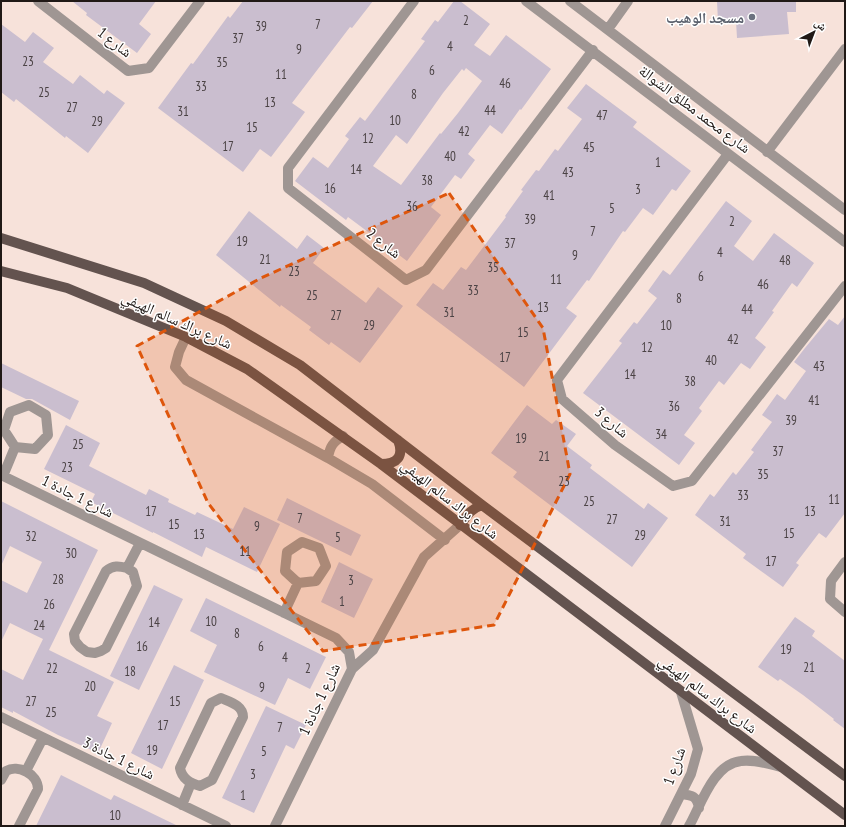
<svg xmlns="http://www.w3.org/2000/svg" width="846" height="827" viewBox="0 0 846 827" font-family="'PT Sans Narrow','Noto Naskh Arabic',sans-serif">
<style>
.building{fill:#cabecf;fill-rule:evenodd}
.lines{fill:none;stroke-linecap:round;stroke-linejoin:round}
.minor{stroke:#9f9693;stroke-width:10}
.major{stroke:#63534f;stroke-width:10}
.marked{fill:#de560c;fill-opacity:0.2;stroke:#de560c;stroke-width:3;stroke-dasharray:8 5;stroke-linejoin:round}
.worship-dot{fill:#6b7280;stroke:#fff;stroke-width:1.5}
.labels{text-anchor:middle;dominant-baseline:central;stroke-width:3;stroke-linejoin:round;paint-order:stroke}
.number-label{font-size:13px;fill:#4a4244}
.worship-label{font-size:15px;font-weight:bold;fill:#5b616d;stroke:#fff;text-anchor:end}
.street-label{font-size:15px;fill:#201916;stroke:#fff}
</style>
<rect width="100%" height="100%" fill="#f7e2da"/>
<!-- building -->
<path class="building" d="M72,1h84l-17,23 12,10 -14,19 -51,-38 1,-2z
M243,1h130l-21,27 -2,-1 -58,76 13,9 -15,20 -19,25 -11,-8 -17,23 -85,-64 33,-45 2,1 35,-48 2,2z
M454,1h6l30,23 -16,21 16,11 16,-21 45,34 -30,41 -1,-1 -18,25 -12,-9 -22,29 7,6 -14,19 -6,-4 -24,32 10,8 -34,46 -59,-44 -2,3 -51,-39 18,-24 15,11 21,-29 -4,-3 15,-19 5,4 60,-80 -4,-2 14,-19 3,2zM466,68l16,13 -24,32 -17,21 -1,-1 -39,52 -28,-19 23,-31 11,9 36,-51 19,-24 2,2z
M717,1h79v11h-9l2,22 -52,4 -1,-17 -18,1z
M1,24l24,18 8,-10 21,16 -11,14 30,22 7,-9 24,19 3,-4 18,13 -37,50 -22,-17 -1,2 -49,-39 -2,3 -13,-10z
M586,84l51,38 -4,5 58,44 -15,20 -4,-2 -19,26 -10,-7 -18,24 -2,-1 -34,50 -2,-1 -21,28 11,8 -53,71 -108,-82 17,-22 10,7 18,-23 5,3 40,-53 -1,-1 18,-25 -2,-1 15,-20 3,1 16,-22 3,2 24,-32 -15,-11z
M726,201l26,20 -18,25 19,15 21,-28 40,30 -17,24 -5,-4 -20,28 2,1 -19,26 11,9 -16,22 -9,-6 -17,22 -5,-4 -20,27 3,3 -18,24 11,8 -16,22 -96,-72 39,-50 -3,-2 15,-19 3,2 20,-26 -9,-7 15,-21 7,5z
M249,211l48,38 10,-14 17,13 -11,15 53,40 12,-16 25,19 -43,57 -29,-21 -2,3 -20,-15 2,-3 -30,-22 -1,2 -64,-52z
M845,316v197l-19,25 -7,-5 -23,30 3,2 -16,22 -40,-29 3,-4 -51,-39 15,-21 4,3 19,-25 3,3 18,-23 -3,-2 21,-28 -10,-7 15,-21 8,6 21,-29 -12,-9 11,-14 24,-29 9,6z
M1,363l78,38 -9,19 -38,-21h-6l-25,-12z
M527,405l25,19 4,-4 20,14 -9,12 25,19 -2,3 54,41 4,-6 20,15 -36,49 -119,-90 4,-5 -26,-19z
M66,425l34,18 -11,23 57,29 3,-6 20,10 -1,3 27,13 2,-3 36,17 11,-22 36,17 -23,48 -51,-25 -4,10 -49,-25v1l-62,-31 4,-8 -51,-25z
M287,498l74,37 -10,21 -74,-36z
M1,501l97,49 -49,100 65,32 -17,34 15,7 -14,30 -40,-18 -45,-24v2l-12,-6v-38l22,11 20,-41 -33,-16 -9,19v-62l26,13 15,-31 -32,-16 -9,20z
M339,562l34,17 -19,39 -33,-16z
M154,585l29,14 -44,91 -29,-14z
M206,598l120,59 -16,32 -22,-11 -13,27 -71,-33 13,-27 -27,-14z
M795,617l20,14 -3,5 33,25v68l-12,-9 1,-1 -31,-24 -23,-16 -2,2 -20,-14z
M174,665l30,15 -42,89 -31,-16z
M266,706l40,19 -12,24 -8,-4 -32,68 -32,-15z
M61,775l50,25 3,-5 64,31h-142z"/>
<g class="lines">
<!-- minor -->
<path class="minor" d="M38,1l90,70 21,-3 51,-67
M414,1l-126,167v20l118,92 20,-10 167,-220
M526,1l319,241
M570,1l275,209
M608,29l20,-28
M767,152l78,-103
M728,154l-171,226 5,19 53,46 58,41 19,-5 153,-195
M186,337l-7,15 -4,15 11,13 142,78 44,26 73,56
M29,405l17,10 2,20 -13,14 -20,-2 -11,-17 6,-18z
M328,458c2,-12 5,-16 15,-22
M1,475l335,163 13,14 3,17 -77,157
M3,476l12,-29
M302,542l17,6 7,18 -10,15 -18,2 -13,-12 2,-19z
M845,562l-14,19 -1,18 15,13
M127,568l6,4 4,14 -31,62 -5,3 -6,2 -8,-1 -7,-5 -5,-6 -1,-7 32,-63c7,-6 13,-5 21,-3l13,-25
M284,613l14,-30
M352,669l21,-19 51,-93 36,-32
M221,698c9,4 22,7 22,19l-31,63 -12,6c-10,-3 -18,-7 -20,-18l31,-65z
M1,717l225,109
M26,771l17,-33
M1,780l5,-9c12,-7 32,3 32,18l-19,37
M681,794c11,1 16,2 18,14
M182,805l9,-22
M665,826l26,-52 7,-25 -17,-57
M689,826c12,-21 24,-62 52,-65 13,-2 28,3 40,6"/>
<!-- major -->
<path class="major" d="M1,238l143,45 82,38 74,44 182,140 363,271
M1,271l66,17 119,49 61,32 134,95 464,351
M381,464c17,0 23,-8 17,-24
M460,525c7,-9 10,-16 22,-20"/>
</g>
<!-- marked area -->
<path class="marked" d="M449,193l94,135 27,146 -76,151 -171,26 -115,-148 -71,-157 124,-68z"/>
<!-- markers -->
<circle class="worship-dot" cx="752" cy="17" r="4"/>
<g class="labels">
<!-- number labels -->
<g class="number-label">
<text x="466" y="20">2</text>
<text x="318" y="24">7</text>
<text x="261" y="26">39</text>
<text x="238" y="38">37</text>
<text x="450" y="46">4</text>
<text x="299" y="49">9</text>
<text x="28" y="61">23</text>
<text x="222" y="62">35</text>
<text x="432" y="70">6</text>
<text x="281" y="74">11</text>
<text x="505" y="83">46</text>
<text x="201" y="86">33</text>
<text x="44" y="92">25</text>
<text x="414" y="94">8</text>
<text x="270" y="102">13</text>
<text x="72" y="107">27</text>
<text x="490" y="110">44</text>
<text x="183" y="111">31</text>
<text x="602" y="115">47</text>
<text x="395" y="120">10</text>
<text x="97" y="121">29</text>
<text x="252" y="127">15</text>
<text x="464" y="131">42</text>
<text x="368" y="138">12</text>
<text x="228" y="146">17</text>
<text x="589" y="147">45</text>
<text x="450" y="156">40</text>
<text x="658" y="162">1</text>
<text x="356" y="169">14</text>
<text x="568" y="172">43</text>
<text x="427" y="180">38</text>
<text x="330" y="188">16</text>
<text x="638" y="189">3</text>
<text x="549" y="195">41</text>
<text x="412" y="206">36</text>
<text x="612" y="208">5</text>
<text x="530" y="219">39</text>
<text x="732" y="221">2</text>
<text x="593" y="231">7</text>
<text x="242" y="241">19</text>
<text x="510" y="243">37</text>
<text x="720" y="252">4</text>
<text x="575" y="255">9</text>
<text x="265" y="259">21</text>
<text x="785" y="260">48</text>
<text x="493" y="267">35</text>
<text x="294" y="271">23</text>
<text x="701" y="276">6</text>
<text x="556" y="279">11</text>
<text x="763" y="284">46</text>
<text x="473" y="290">33</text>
<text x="312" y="295">25</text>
<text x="679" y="298">8</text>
<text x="543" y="307">13</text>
<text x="747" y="309">44</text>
<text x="449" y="312">31</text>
<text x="336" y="315">27</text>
<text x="369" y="325">29</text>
<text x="666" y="325">10</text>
<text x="523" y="332">15</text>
<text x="733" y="339">42</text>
<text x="647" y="347">12</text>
<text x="505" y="357">17</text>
<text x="711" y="360">40</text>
<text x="819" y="366">43</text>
<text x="630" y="374">14</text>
<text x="690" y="381">38</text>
<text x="814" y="400">41</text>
<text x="674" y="406">36</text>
<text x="791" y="420">39</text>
<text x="661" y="434">34</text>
<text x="521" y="438">19</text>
<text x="78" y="444">25</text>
<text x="778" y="451">37</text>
<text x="544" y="456">21</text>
<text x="67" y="467">23</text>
<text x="763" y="474">35</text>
<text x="564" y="481">23</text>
<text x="743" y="495">33</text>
<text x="834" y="499">11</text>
<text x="589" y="501">25</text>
<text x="151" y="511">17</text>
<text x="810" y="511">13</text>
<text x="300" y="518">7</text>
<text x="612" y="519">27</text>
<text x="725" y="521">31</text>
<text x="174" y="524">15</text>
<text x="257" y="526">9</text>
<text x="789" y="533">15</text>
<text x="199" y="534">13</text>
<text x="640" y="535">29</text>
<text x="31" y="536">32</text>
<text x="338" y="537">5</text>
<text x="245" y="551">11</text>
<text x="71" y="553">30</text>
<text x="771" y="561">17</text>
<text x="58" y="579">28</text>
<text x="351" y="580">3</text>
<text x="342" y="601">1</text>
<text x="49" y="604">26</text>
<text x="211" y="621">10</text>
<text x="154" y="622">14</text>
<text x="39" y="625">24</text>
<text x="237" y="633">8</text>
<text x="142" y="646">16</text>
<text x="261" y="646">6</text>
<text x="786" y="649">19</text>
<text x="285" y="657">4</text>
<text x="809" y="667">21</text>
<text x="52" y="668">22</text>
<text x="308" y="668">2</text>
<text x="130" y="671">18</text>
<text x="90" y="686">20</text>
<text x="262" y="687">9</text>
<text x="31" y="701">27</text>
<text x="175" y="701">15</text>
<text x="51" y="712">25</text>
<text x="163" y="725">17</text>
<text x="280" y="727">7</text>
<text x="152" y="750">19</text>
<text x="264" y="751">5</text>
<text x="253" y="774">3</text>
<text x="243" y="795">1</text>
<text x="115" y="815">10</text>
</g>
<!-- worship labels -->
<g class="worship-label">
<text x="744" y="17">مسجد الوهيب</text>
</g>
<!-- street labels -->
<g class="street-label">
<text transform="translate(115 42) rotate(38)">شارع 1</text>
<text transform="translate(695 109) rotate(37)">شارع محمد مطلق الشوالة</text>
<text transform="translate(384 243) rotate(38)">شارع 2</text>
<text transform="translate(177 320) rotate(24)">شارع براك سالم الهيفي</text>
<text transform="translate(612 422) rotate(40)">شارع 3</text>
<text transform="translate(78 496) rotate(26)">شارع 1 جادة 1</text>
<text transform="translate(450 499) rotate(38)">شارع براك سالم الهيفي</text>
<text transform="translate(708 694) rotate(37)">شارع براك سالم الهيفي</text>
<text transform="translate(319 699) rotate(-65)">شارع 1 جادة 1</text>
<text transform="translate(119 758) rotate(26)">شارع 1 جادة 3</text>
<text transform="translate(674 766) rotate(-70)">شارع 1</text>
</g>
</g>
<!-- border -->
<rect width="846" height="827" fill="none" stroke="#201916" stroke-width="4"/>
<!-- north arrow -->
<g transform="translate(814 32) rotate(42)" stroke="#ffffff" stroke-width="3" paint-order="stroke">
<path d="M0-3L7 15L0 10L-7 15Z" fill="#201916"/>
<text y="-6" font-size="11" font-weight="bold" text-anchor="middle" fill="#201916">ش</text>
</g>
</svg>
